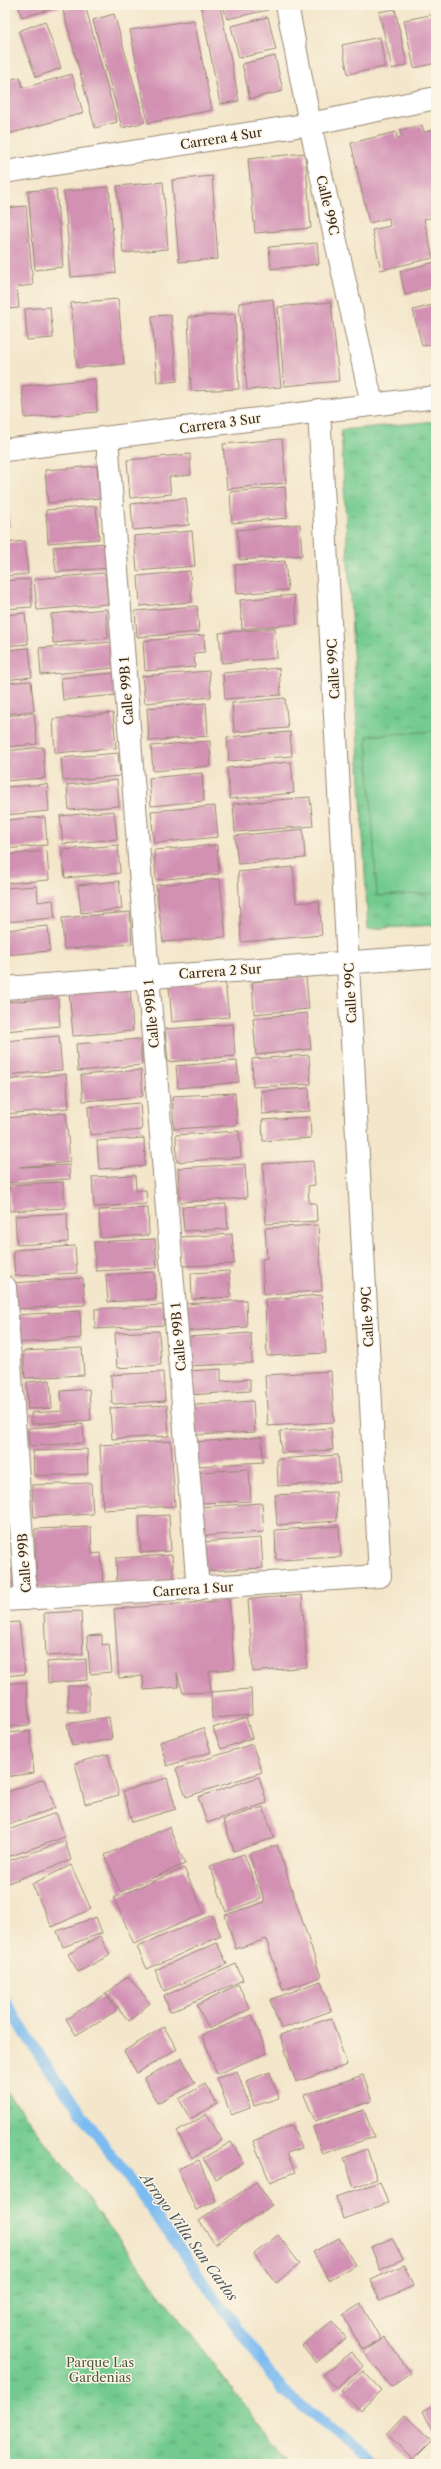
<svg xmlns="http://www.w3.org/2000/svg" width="441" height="2469" viewBox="0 0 441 2469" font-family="'Libre Caslon Text',serif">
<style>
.grass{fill:url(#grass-tufts);stroke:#567a56}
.pitch{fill:#72ca8f;stroke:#567a56}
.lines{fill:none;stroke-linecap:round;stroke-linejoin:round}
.stream{stroke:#7cbbf0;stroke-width:11}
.building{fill:#d290b3}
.minor-casing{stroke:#978874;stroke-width:24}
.minor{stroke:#fff;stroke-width:22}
.labels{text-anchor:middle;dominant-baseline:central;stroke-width:3;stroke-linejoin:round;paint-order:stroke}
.street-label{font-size:13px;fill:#3b2a1e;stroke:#fcf5e5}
.park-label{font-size:13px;fill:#4c5a40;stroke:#fcf5e5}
.water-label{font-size:14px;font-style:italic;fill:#4e565d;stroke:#fcf5e5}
</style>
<defs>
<pattern id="grass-tufts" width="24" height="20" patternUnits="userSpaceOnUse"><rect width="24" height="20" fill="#72ca8f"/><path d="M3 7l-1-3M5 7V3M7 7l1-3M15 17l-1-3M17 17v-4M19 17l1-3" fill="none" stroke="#5fa474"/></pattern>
</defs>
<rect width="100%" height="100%" fill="#fcf5e5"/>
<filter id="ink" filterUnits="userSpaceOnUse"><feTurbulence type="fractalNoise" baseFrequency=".025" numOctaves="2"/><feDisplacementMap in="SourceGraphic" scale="8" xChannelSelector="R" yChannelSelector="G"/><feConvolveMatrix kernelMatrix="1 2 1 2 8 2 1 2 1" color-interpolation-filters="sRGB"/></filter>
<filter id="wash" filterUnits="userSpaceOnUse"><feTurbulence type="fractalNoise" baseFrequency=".012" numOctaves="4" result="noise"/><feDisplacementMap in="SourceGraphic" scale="16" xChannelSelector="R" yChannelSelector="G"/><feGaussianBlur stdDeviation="0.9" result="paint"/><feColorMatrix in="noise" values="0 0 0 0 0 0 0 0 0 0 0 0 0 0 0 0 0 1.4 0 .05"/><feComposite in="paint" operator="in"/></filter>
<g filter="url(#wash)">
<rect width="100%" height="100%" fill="#f3e6ca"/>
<!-- grass -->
<path class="grass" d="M436,421v504l-68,4 -27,-499z
M5,2089l284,375h-284z"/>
<!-- pitch -->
<path class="pitch" d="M436,731v162l-59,3 -10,-160z"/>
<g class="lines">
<!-- stream -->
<path class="stream" d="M5,2001l36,57 243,334 94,72"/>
</g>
<g id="blocks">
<!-- building -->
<path class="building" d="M18,5h43v2l-39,10z
M82,5h3l32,117 -22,6 -32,-118z
M201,5h19l19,96 -19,3z
M223,5h44l1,5 -41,9z
M395,9l12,56 -15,4 -13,-57z
M114,14l31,108 -23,6 -29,-108z
M436,14v49l-22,5 -10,-48z
M268,17l8,33 -37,8 -8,-32z
M194,20l18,90 -64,13 -18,-93z
M45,21l16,47 -25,9 -17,-46z
M380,37l5,30 -37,7 -6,-29z
M275,56l8,35 -33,8 -8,-35z
M72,74l11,39 -78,22v-54l15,-4 3,11z
M422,125l2,7 12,-3v88l-12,2 9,39 -52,12 -9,-40 18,-4 -1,-8 -20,5 -18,-80 45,-11 1,6 5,-1 -2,-7z
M305,153l6,75 -56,5 -7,-74z
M212,176l6,83 -39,3 -7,-82z
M163,182l5,67 -45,4 -6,-67z
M109,187l7,86 -45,4 -7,-86z
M56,189l7,78 -28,3 -7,-79z
M26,206l7,79 -16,2 2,21 -14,1v-101z
M317,243l2,21 -48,5 -2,-22z
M436,262v25l-31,8 -5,-24z
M118,299l6,65 -47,4 -6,-65z
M273,299l8,88 -34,3 -8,-87z
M331,302l8,79 -55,5 -6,-79z
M436,304v39l-14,3 -9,-36z
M50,307l3,31 -26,2 -2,-31z
M235,314l4,75 -48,2 -3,-74z
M171,315l6,66 -20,2 -5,-67z
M95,379l2,33 -72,6 -3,-32z
M282,439l4,44 -59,6 -4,-45z
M190,454l1,21 -22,2 2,17 -41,4 -3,-38z
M97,466l3,32 -52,5 -3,-33z
M5,481l5,46h-5z
M285,487l2,31 -55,5 -2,-31z
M186,498l3,27 -56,5 -2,-26z
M96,506l3,33 -51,4 -2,-33z
M300,524l2,31 -62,5 -3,-30z
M192,531l3,35 -58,5 -3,-35z
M25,541l3,33 -23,2v-33z
M108,543l2,25 -54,4 -3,-25z
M285,561l3,29 -51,4 -2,-29z
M190,571l2,31 -52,4 -2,-30z
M105,573l3,31 -71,6 -3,-31z
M30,579l2,28 -27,2v-28z
M294,595l3,29 -55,5 -2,-29z
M197,606l2,26 -62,5 -2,-26z
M106,609l2,29 -55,5 -2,-29z
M25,613l3,31 -23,2v-31z
M275,628l2,30 -55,5 -3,-30z
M204,635l1,17 -11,1 1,14 -50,4 -2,-30z
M112,642l3,26 -74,7 -2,-27z
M29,648l3,29 -27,3v-30z
M279,668l2,27 -56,4 -2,-26z
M209,671l2,26 -66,6 -3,-27z
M114,673l2,22 -53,5 -2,-22z
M31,681l3,30 -29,3v-31z
M285,698l3,30 -54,4 -2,-29z
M206,703l2,33 -59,5 -2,-33z
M34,713l3,31 -32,3v-31z
M113,713l3,35 -61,5 -2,-34z
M290,732l2,24 -63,5 -2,-24z
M210,741l1,25 -58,5 -2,-25z
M43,747l2,31 -40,3v-30z
M118,753l2,23 -57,5 -2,-23z
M291,762l3,31 -64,6 -3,-31z
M202,773l2,28 -53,5 -2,-28z
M117,780l2,26 -50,4 -2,-25z
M47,784l2,27 -44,4v-28z
M310,797l3,29 -78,6 -2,-28z
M215,806l3,31 -64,6 -3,-32z
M114,811l3,28 -54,5 -3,-28z
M45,817l2,28 -42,4v-29z
M303,829l2,29 -67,6 -3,-28z
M118,845l2,28 -55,5 -3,-28z
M217,845l2,29 -63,6 -2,-30z
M47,851l2,29 -44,3v-28z
M293,867l3,36 23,-2 3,34 -81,7 -3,-70z
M220,879l6,58 -63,5 -7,-57z
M119,881l3,28 -41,4 -3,-28z
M37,886l1,16 15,-2 2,18 -50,4v-34z
M130,912l2,32 -68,5 -2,-31z
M48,926l2,25 -45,4v-25z
M306,977l3,32 -55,5 -2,-32z
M225,982l4,35 -57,5 -3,-35z
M130,986l3,45 -60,5 -4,-44z
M58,998l2,28 -55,5v-29z
M307,1013l4,36 -55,6 -3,-37z
M233,1024l2,32 -67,6 -3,-33z
M59,1036l3,34 -57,5v-34z
M140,1039l2,26 -64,6 -2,-27z
M309,1055l2,29 -58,3 -1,-28z
M237,1061l2,21 -61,6 -2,-22z
M141,1070l2,26 -60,5 -2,-26z
M66,1074l3,34 -64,6v-34z
M309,1088l1,23 -48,3 -1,-23z
M235,1093l2,32 -63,4 -2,-33z
M140,1103l2,27 -52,5 -2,-28z
M66,1113l4,49 -50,5 49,-2 1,14 -64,4 -1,-65z
M310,1117l1,21 -48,3 -1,-21z
M239,1131l2,26 -64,5 -1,-27z
M144,1138l1,28 -46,3 -2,-28z
M313,1161l2,24 -7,1 1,17h7l1,18 -51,3 -3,-60z
M245,1164l2,34 -67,4 -2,-34z
M135,1175l1,16 10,-1 1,14 -53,3 -2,-30z
M63,1182l2,26 -55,3 -1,-26z
M226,1204l2,25 -44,2 -2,-24z
M148,1208l1,27 -49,3 -1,-28z
M67,1213l1,29 -51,3 -2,-29z
M318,1225l4,66 -58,3 -2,-35 5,-1 -2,-30z
M232,1234l2,30 -52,2 -2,-29z
M155,1239l2,29 -61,3 -2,-29z
M75,1246l2,27 -62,3 -2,-26z
M229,1271l2,26 -39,2 -1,-26z
M154,1272l2,27 -48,3 -2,-27z
M83,1278l2,27 -70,4 -2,-26z
M322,1295l4,58 -59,3 -2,-57z
M246,1300l1,27 -60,4 -2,-27z
M163,1305l1,20 -69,4v-20z
M80,1311l1,27 -65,5 -1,-28z
M159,1331l2,34 -44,3 -2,-35z
M251,1333l1,30 -63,3 -2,-29z
M82,1348l2,27 -59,3 -2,-27z
M221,1369v12l29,-2v12l-61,4 -2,-24z
M331,1371l3,51 -66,4 -3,-51z
M163,1372l2,29 -53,3 -1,-29z
M50,1380l2,28 -24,1 -1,-27z
M89,1389l2,31 -59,4 -1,-11 31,-2 -1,-20z
M253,1401l2,31 -59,3 -1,-30z
M167,1405l2,31 -57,3 -2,-31z
M83,1424l1,19 -55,3 -1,-18z
M331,1428l2,22 -52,3 -1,-22z
M262,1437l1,25 -66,4 -1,-24z
M171,1441l4,65 -72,4 -3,-65z
M87,1449l1,25 -54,2 -1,-25z
M338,1455l2,27 -62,4 -1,-27z
M249,1469l2,32 -49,2 -2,-31z
M91,1483l2,31 -59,3 -2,-32z
M336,1492l1,29 -60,4 -2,-30z
M262,1503l2,29 -63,4 -2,-29z
M169,1515l2,36 -30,2 -2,-36z
M339,1526l2,31 -65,3 -1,-30z
M91,1527l1,27 9,-1 2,32 -66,3 -2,-59z
M5,1529h2l1,31h-3z
M261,1538l2,30 -58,3 -2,-29z
M172,1555l2,26 -57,3 -1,-26z
M5,1569h7l1,19h-8z
M302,1595l5,72 -54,5 -5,-73z
M229,1600l5,69 -25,2 2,21 -28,1 -6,-20 1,14 -34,3 -1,-14 -24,2 -5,-69z
M81,1611l2,43 -37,2 -2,-43z
M19,1622l6,52 -20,2v-53z
M102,1635v10l7,-1 3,28 -22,2 -3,-38z
M86,1659l1,21 -39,3 -1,-21z
M26,1682l4,43 -25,2v-43z
M68,1686h21v26h-21z
M251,1689l1,26 -40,3 -1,-26z
M109,1717l3,22 -40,7 -5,-22z
M246,1717l6,21 -31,11 -8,-21z
M203,1728l8,24 -44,14 -7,-24z
M30,1731l4,42 -29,4v-44z
M252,1744l10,28 -76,25 -10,-28z
M108,1754l11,41 -34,9 -10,-41z
M259,1777l8,26 -60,20 -9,-26z
M167,1778l9,31 -44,13 -9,-31z
M44,1779l11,29 -50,18v-33z
M263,1807l11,31 -40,13 -11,-31z
M56,1813l9,24 -60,21v-27z
M169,1827l16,37 -65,28 -15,-37z
M65,1841l6,19 -66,24v-22z
M277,1845l44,132 -38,13 -17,-51 -30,10 -11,-34 40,-13 -16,-48z
M244,1854l17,45 -35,13 -16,-46z
M71,1865l20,44 -39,18 -20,-43z
M184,1868l20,45 -70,31 -20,-46z
M212,1915l9,21 -74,33 -10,-22z
M96,1917l6,16 -39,14 -6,-16z
M100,1936l10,19 -32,17 -10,-18z
M217,1943l10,21 -63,27 -9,-21z
M236,1964l7,16 -73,32 -6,-16z
M128,1976l22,27 -21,18 -23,-27z
M321,1981l10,30 -50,18 -11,-29z
M238,1984l12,25 -41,20 -12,-24z
M106,1994l10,17 -40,24 -10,-16z
M252,2015l15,38 -50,21 -15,-39z
M331,2018l16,47 -51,17 -16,-47z
M164,2027l13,22 -40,24 -13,-22z
M182,2058l13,25 -38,20 -13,-25z
M237,2071l13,37 -19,7 -14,-37z
M270,2072l9,26 -25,8 -8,-25z
M363,2075l9,26 -57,20 -11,-26z
M205,2084l12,20 -27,15 -11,-20z
M364,2110l10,27 -52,17 -9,-27z
M207,2114l15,26 -30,18 -15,-26z
M292,2125l10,23 -15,5 8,19 -25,10 -17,-41z
M231,2142l13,21 -28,16 -13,-21z
M367,2149l10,30 -23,8 -10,-29z
M199,2160l17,41 -20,9 -18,-41z
M256,2182l16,23 -57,39 -16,-23z
M380,2182l8,21 -45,16 -7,-22z
M278,2235l22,29 -24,19 -22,-29z
M339,2238l16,27 -26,15 -16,-28z
M392,2238l11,21 -23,11 -9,-23z
M404,2265l9,21 -34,15 -8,-21z
M361,2304l20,36 -19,10 -19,-35z
M332,2321l14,17 -30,25 -14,-17z
M384,2337l27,36 -20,14 -27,-35z
M351,2352l12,14 -27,23 -13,-14z
M363,2371l18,19 -21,21 -19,-20z
M436,2404v34l-13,-27z
M405,2415l27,26 -19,19 -26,-26z"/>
</g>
</g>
<g filter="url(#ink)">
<use href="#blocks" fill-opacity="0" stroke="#978874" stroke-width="1"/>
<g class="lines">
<!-- minor casing -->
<g class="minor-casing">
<path id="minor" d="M287,5l23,119 62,280
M5,172l305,-48 126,-26
M107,438l41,538 50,613
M5,450l431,-53
M5,988l431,-32
M5,1287l21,312
M5,1600l375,-24 -61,-1166"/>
</g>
<!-- minor -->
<use href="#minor" class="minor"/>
</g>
</g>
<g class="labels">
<!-- street labels -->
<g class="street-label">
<text transform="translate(221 138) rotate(-9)">Carrera 4 Sur</text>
<text transform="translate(328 205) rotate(77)">Calle 99C</text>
<text transform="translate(220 423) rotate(-8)">Carrera 3 Sur</text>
<text transform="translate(333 669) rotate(-93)">Calle 99C</text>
<text transform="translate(126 691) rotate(-94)">Calle 99B 1</text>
<text transform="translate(220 971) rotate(-4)">Carrera 2 Sur</text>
<text transform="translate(350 993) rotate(-93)">Calle 99C</text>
<text transform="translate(151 1014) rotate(-95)">Calle 99B 1</text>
<text transform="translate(367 1317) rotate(-93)">Calle 99C</text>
<text transform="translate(178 1337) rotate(-95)">Calle 99B 1</text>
<text transform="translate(24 1563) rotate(-94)">Calle 99B</text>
<text transform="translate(193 1589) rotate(-4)">Carrera 1 Sur</text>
</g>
<!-- park labels -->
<g class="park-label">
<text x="100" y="2362">Parque Las<tspan x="100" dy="15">Gardenias</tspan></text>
</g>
<!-- water labels -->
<g class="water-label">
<text transform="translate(189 2237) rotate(54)">Arroyo Villa San Carlos</text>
</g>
</g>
<!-- margin -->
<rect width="441" height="2469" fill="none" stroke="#fcf5e5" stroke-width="20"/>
</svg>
